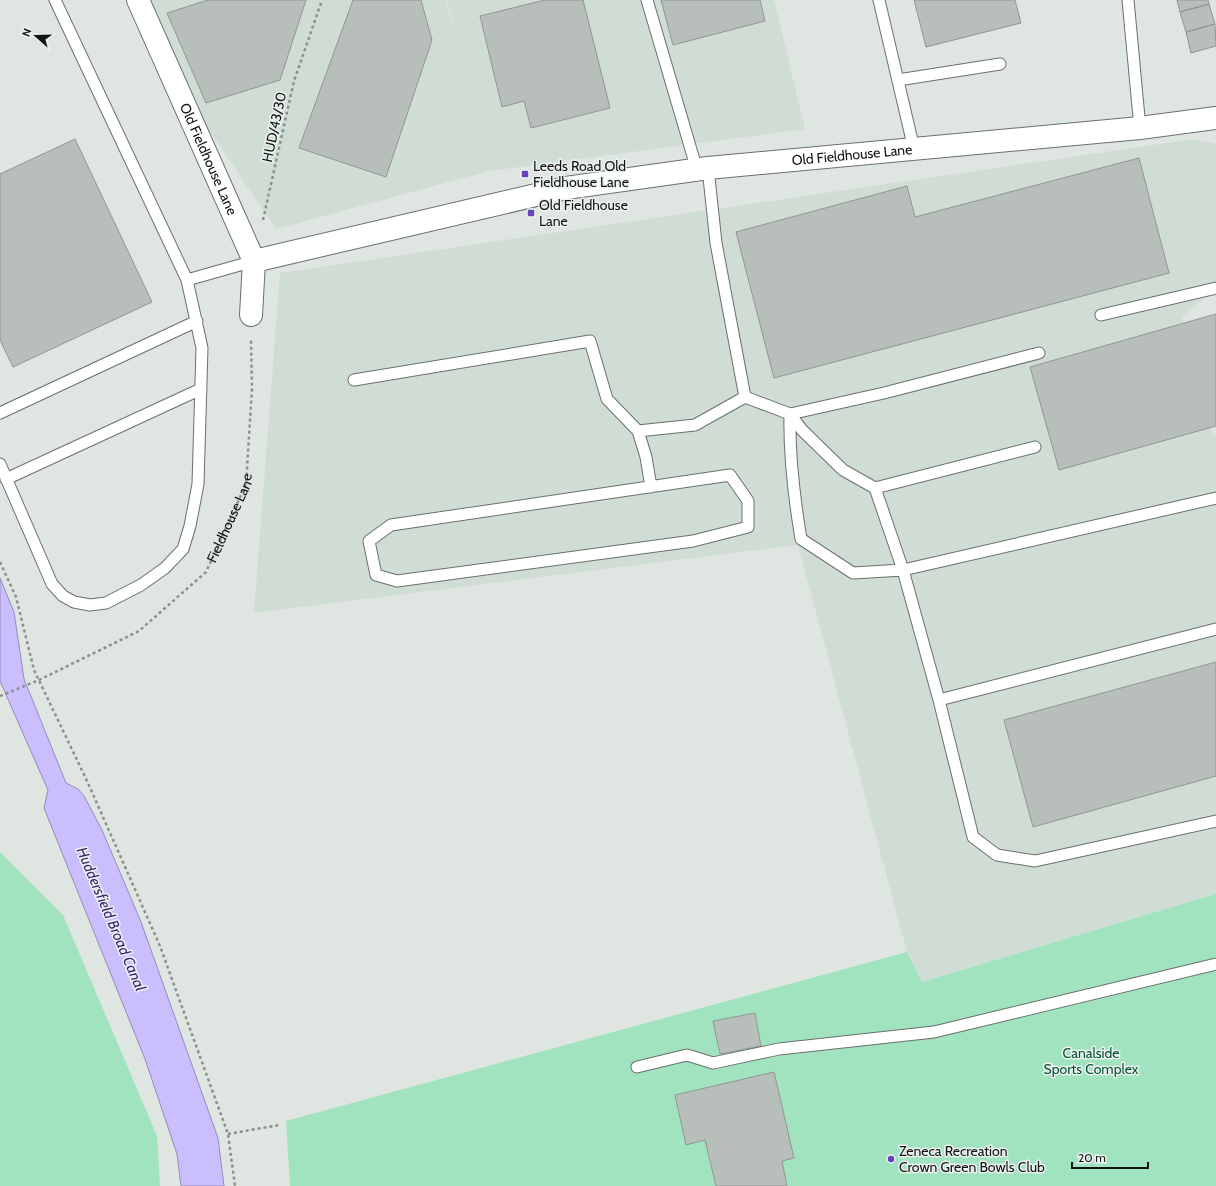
<svg xmlns="http://www.w3.org/2000/svg" width="1216" height="1186" viewBox="0 0 1216 1186" font-family="Cabin,sans-serif">
<style>
.built{fill:#cfddd5}
.green{fill:#a1e2bf}
.water{fill:#cabefe;stroke:#938bb8}
.building{fill:#b8beba;stroke:#909693}
.lines{fill:none;stroke-linecap:round;stroke-linejoin:round}
.service-casing{stroke:#6a706d;stroke-width:13}
.minor-casing{stroke:#6a706d;stroke-width:24}
.path{stroke:#8b8f8d;stroke-width:2.5;stroke-dasharray:3 3;stroke-linecap:butt}
.service{stroke:#fff;stroke-width:11}
.minor{stroke:#fff;stroke-width:22}
.poi-dot{fill:#6943bc;stroke:#ecf3ef;stroke-width:1.5}
.labels{text-anchor:middle;dominant-baseline:central;stroke-width:3;stroke-linejoin:round;paint-order:stroke}
.street-label{font-size:14px;fill:#121413;stroke:#ecf3ef}
.poi-label{font-size:14px;fill:#121413;stroke:#ecf3ef;text-anchor:start}
.park-label{font-size:14px;fill:#055335;stroke:#ecf3ef}
.water-label{font-size:15px;font-style:italic;fill:#3d1e77;stroke:#ecf3ef}
</style>
<rect width="100%" height="100%" fill="#dfe5e1"/>
<!-- built -->
<path class="built" d="M147,0h299l18,71 -17,-71h327l31,129 -316,42 -213,58 -96,-142z
M1194,139l22,5v146l-34,26 31,120 3,-1v459l-294,88 -15,-30 -109,-407 -544,68 26,-340z"/>
<!-- green -->
<path class="green" d="M0,852l63,63 94,221 3,50h-160z
M1216,894v292h-926l-4,-65 621,-169 15,30z"/>
<!-- water -->
<path class="water" d="M0,578l14,34 10,67 42,104 12,6 6,7 18,34 39,92 77,216 6,48h-43l-4,-32 -32,-95 -101,-251 4,-18 -48,-109z"/>
<!-- building -->
<path class="building" d="M208,0h98l-26,80 -74,23 -39,-90z
M353,0h68l11,40 -46,137 -87,-29z
M545,0h38l27,108 -79,20 -7,-27 -22,6 -22,-91z
M661,0h99l5,21 -92,24z
M914,0h101l6,23 -95,24z
M1177,0h31l1,4 -29,8z
M1209,4l6,20 -29,8 -6,-20z
M1215,24l1,22 -25,7 -5,-21z
M75,139l77,163 -139,65 -13,-27v-166z
M1139,158l30,115 -395,105 -38,-146 171,-46 8,31z
M1216,314v112l-157,44 -29,-103z
M1216,662v114l-183,51 -29,-107z
M755,1013l6,33 -41,8 -7,-33z
M774,1072l20,86 -12,3 5,25h-71l-11,-46 -19,5 -11,-50z"/>
<g class="lines">
<!-- service casing -->
<g class="service-casing">
<path id="service" d="M55,0l132,280 67,-19
M647,0l50,170
M879,0l35,149
M1128,0l12,128
M898,80l102,-16
M1101,315l115,-27
M354,380l236,-39 17,58 31,32 57,-6 50,-28 -29,-154 -8,-75
M745,397l45,17 94,-21 155,-40
M0,413l197,-92
M790,414c-1,42 4,83 11,125l52,34 50,-3 36,130
M790,414l12,16 41,40 32,18 160,-41
M638,431l8,26 5,30
M0,464l52,120 11,12 11,6 16,3 16,-2 35,-18 24,-17 18,-19 7,-23 8,-42 4,-136 -15,-68
M730,475l18,26v26l-55,14 -296,40 -21,-6 -7,-34 22,-16z
M6,479l195,-90
M875,488l28,82 313,-72
M1216,629l-277,71 34,137 24,18 38,6 181,-40
M637,1067l50,-12 26,8 66,-14 155,-17 282,-68"/>
</g>
<!-- minor casing -->
<g class="minor-casing">
<g id="minor">
<path id="s2" d="M138,0l116,261 312,-73 142,-20 432,-40 76,-10"/>
<path d="M251,315l3,-54"/>
</g>
</g>
<!-- path -->
<g class="path">
<path d="M263,220l31,-139 28,-81"/>
<path d="M0,562l16,35 18,73 54,113 72,163 68,188 7,52"/>
<path id="s1" d="M0,696l39,-16 100,-49 67,-59 40,-88 6,-95 -1,-50"/>
<path d="M228,1134l51,-9"/>
</g>
<!-- service -->
<use href="#service" class="service"/>
<!-- minor -->
<use href="#minor" class="minor"/>
</g>
<!-- markers -->
<g class="poi-dot">
<rect x="521" y="170" width="8" height="8" rx="2"/>
<rect x="527" y="209" width="8" height="8" rx="2"/>
<circle cx="891" cy="1159" r="4"/>
</g>
<g class="labels">
<!-- street labels -->
<g class="street-label">
<text transform="translate(274 127) rotate(-78)">HUD/43/30</text>
<text stroke="none"><textPath href="#s2" startOffset="894">Old Fieldhouse Lane</textPath></text>
<text stroke="none"><textPath href="#s2" startOffset="174">Old Fieldhouse Lane</textPath></text>
<text stroke="none"><textPath href="#s1" startOffset="302">Fieldhouse Lane</textPath></text>
</g>
<!-- poi labels -->
<g class="poi-label">
<text x="533" y="166">Leeds Road Old<tspan x="533" dy="16">Fieldhouse Lane</tspan></text>
<text x="539" y="205">Old Fieldhouse<tspan x="539" dy="16">Lane</tspan></text>
<text x="899" y="1151">Zeneca Recreation<tspan x="899" dy="16">Crown Green Bowls Club</tspan></text>
</g>
<!-- park labels -->
<g class="park-label">
<text x="1091" y="1053">Canalside<tspan x="1091" dy="16">Sports Complex</tspan></text>
</g>
<!-- water labels -->
<g class="water-label">
<text transform="translate(111 919) rotate(67)">Huddersfield Broad Canal</text>
</g>
</g>
<!-- north arrow -->
<g transform="translate(36 36) rotate(290)" stroke="#ecf3ef" stroke-width="3" paint-order="stroke">
<path d="M0-3L7 15L0 10L-7 15Z" fill="#121413"/>
<text y="-6" font-size="11" font-weight="bold" text-anchor="middle" fill="#121413">N</text>
</g>
<!-- scale -->
<path d="M1072 1162v6h76v-6" fill="none" stroke="#121413" stroke-width="2"/>
<text x="1078" y="1162" font-size="12" fill="#121413" stroke="#ecf3ef" stroke-width="3" paint-order="stroke">20 m</text>
</svg>
